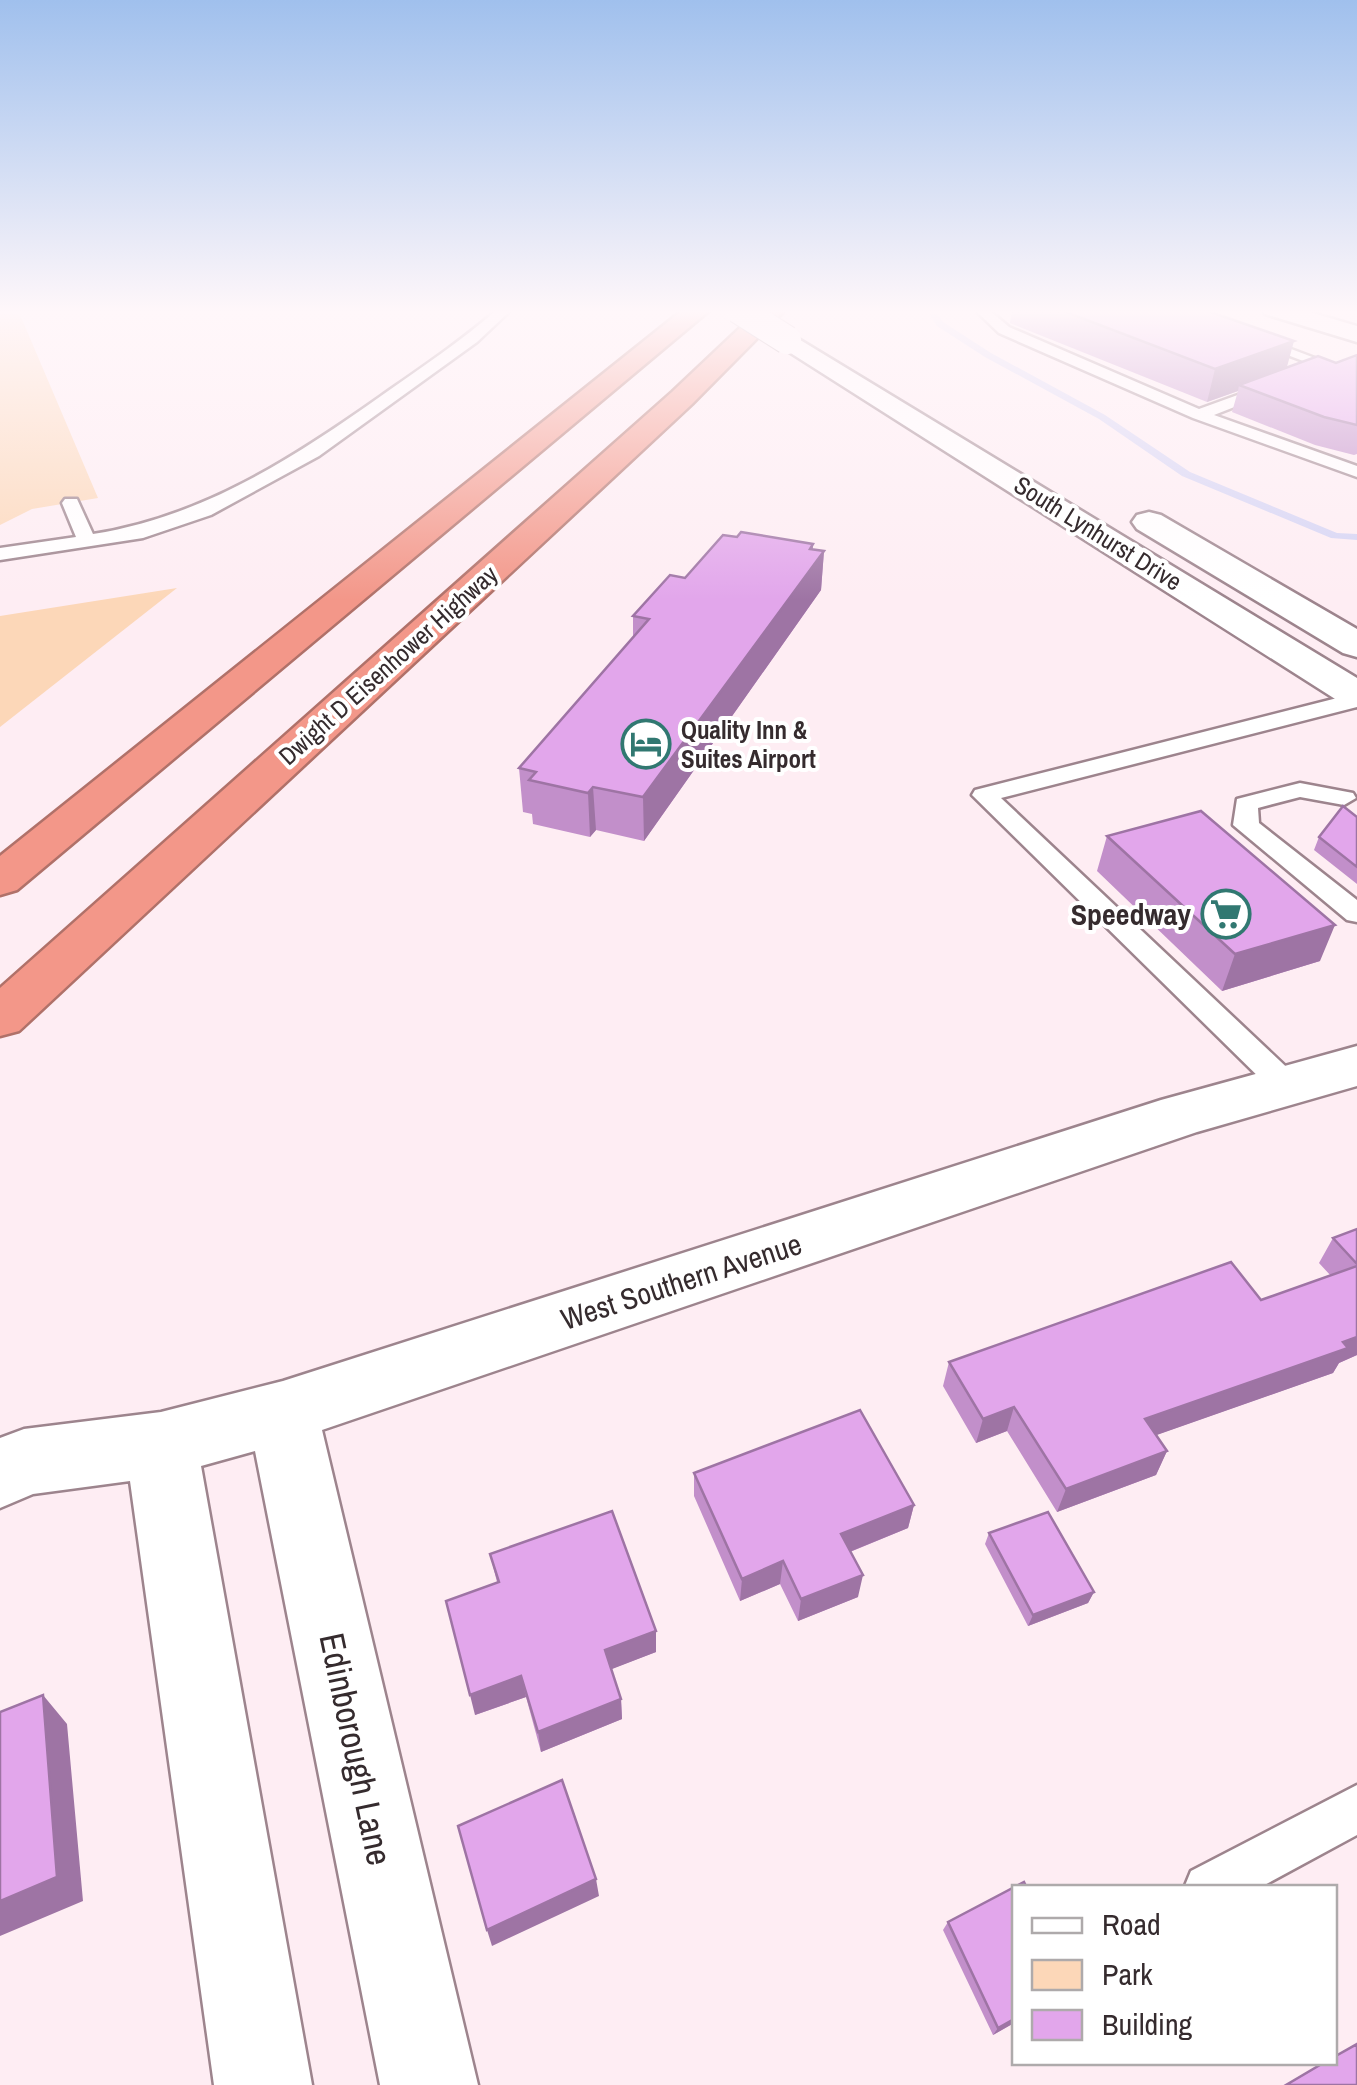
<svg xmlns="http://www.w3.org/2000/svg" width="1357" height="2085" viewBox="0 0 1357 2085" font-family="'Archivo Narrow',sans-serif">
<style>
.green{fill:#fcd7b8}
.lines{fill:none;stroke-linecap:round;stroke-linejoin:round}
.stream{fill:#d4d3f4;fill-rule:evenodd}
.lane-casing{stroke:#9d848d;stroke-width:5}
.street-casing{stroke:#9d848d;stroke-width:5}
.secondary-casing{stroke:#9d848d;stroke-width:5}
.highway-casing{stroke:#b07169;stroke-width:5}
.lane{fill:#fff;fill-rule:evenodd}
.street{fill:#fff;fill-rule:evenodd}
.secondary{fill:#fff;fill-rule:evenodd}
.highway{fill:#f39789;fill-rule:evenodd}
.secondary-bridge-casing{stroke:#9d848d;stroke-width:30;stroke-linecap:butt}
.secondary-bridge{stroke:#fff;stroke-width:28}
.wall{fill:#c28fca}
.shaded-wall{fill:#9e74a4}
.building{fill:#e2a6eb;stroke:#9e74a4;stroke-width:2.5}
.labels{text-anchor:middle;dominant-baseline:central;stroke-width:8;stroke-linejoin:round;paint-order:stroke}
.far-street-label{font-size:25px;fill:#352b2e;stroke:#fff}
.far-poi-label{font-size:25px;font-weight:bold;fill:#352b2e;stroke:#fff;text-anchor:start}
.poi-label{font-size:30px;font-weight:bold;fill:#352b2e;stroke:#fff;text-anchor:end}
.street-label{font-size:30px;fill:#352b2e;stroke:#fff}
.near-street-label{font-size:35px;fill:#352b2e;stroke:#fff}
</style>
<rect width="100%" height="100%" fill="#feedf3"/>
<!-- green -->
<path class="green" d="M0,309h13l8,8 77,181 -66,11 -32,16z
M177,588l-177,139v-111z"/>
<g class="lines">
<!-- stream -->
<path class="stream" d="M926,309h8l9,13 48,31 114,62 85,57 147,61 20,1v6l-26,-2 -149,-62 -83,-57 -114,-62 -48,-31z"/>
<!-- lane casing -->
<g class="lane-casing">
<path id="lane" d="M498,309h14l-35,33 -158,114 -108,59 -68,23 -143,22v-12l76,-11 -14,-34 3,-4h12l16,35c109,-17 199,-75 288,-138 40,-28 80,-55 117,-87z
M974,309h14l21,18 190,82 69,-25h10v6l-64,25 143,51v11l-164,-59 -194,-85z
M1167,309h18l151,57 -12,3z
M1357,693v14l-356,91 297,280 4,8 -4,8 -11,3 -11,-3 -304,-299 3,-5z
M1300,783l53,10 3,5 -12,7 -44,-8 -42,11 1,15 98,77v22l-10,-2 -114,-95 4,-26z
M1357,1785v50l-98,53h-75l7,-17z"/>
</g>
<!-- street casing -->
<g class="street-casing">
<path id="street" d="M1262,309h37l58,17v16l-92,-28z
M1357,1046v40l-160,46 -875,298 156,655h-98l-125,-634 -54,15 111,619h-98l-84,-604 -97,13 -33,14v-70l24,-9 137,-17 122,-31 878,-281z"/>
</g>
<!-- secondary casing -->
<g class="secondary-casing">
<path id="secondary" d="M787,332l570,346v29l-14,-3 -565,-359 -4,-5z
M1149,512l12,3 196,114v28l-14,-4 -206,-124 -5,-7 5,-7z"/>
</g>
<!-- highway casing -->
<g class="highway-casing">
<path id="highway" d="M684,309h27l-694,581 -17,5v-39z
M760,309h26l-94,95 -673,627 -19,5v-48l672,-596z"/>
</g>
<!-- lane -->
<use href="#lane" class="lane"/>
<!-- street -->
<use href="#street" class="street"/>
<!-- secondary -->
<use href="#secondary" class="secondary"/>
<!-- highway -->
<use href="#highway" class="highway"/>
<!-- secondary-bridge casing -->
<g class="secondary-bridge-casing">
<path id="secondary-bridge" d="M738,309l49,31"/>
</g>
<!-- secondary-bridge -->
<use href="#secondary-bridge" class="secondary-bridge"/>
</g>
<!-- wall -->
<path class="wall" d="M1012,309h190l84,59 50,-5 21,-8v99l-3,1 -39,-10 -83,-33 6,-21 -31,11 -197,-79z
M813,549l11,2 -3,39 -177,251 -48,-11 -6,7 -57,-13 -1,-10 -9,-2 -4,-44 114,-131v-21l52,-38z
M1357,817v67l-43,-34 5,-13z
M1107,836l213,125 -98,30 -125,-120z
M1357,1229v126l-18,8 -6,10 -177,62 11,16 -11,24 -99,37 -50,-81 -31,12 -33,-57 6,-24 312,-62 70,-24 -12,-13 14,-25z
M694,1473l220,32 -6,23 -58,24 8,45 -60,24 -18,-37 -40,17 -46,-105z
M989,1533l105,59 -6,11 -60,23 -43,-82z
M490,1554l166,77v21l-45,17 10,30 1,20 -81,33 -15,-55 -51,18 22,-133z
M1014,1888v135l-21,12 -50,-105 5,-8z"/>
<!-- shaded-wall -->
<path class="shaded-wall" d="M1294,341l-9,33 -46,11 -1,6 -31,11 8,-33z
M813,544l-1,24 12,-17 -3,39 -177,251 -1,-44z
M593,787l3,43 -6,7 -2,-44z
M1335,925l-15,36 -98,30 13,-37z
M1357,1337v18l-18,8 -6,10 -199,70 11,-24z
M1014,1407l-7,24 -31,12 7,-24z
M1167,1451l-11,24 -99,37 9,-23z
M914,1505l-6,23 -71,29 4,-23z
M783,1561l-3,23 -40,17 2,-22z
M863,1575l-5,22 -60,24 3,-22z
M1094,1592l-6,11 -60,23 5,-11z
M656,1631v21l-49,19 -2,-21z
M521,1676l5,21 -51,18 -5,-20z
M43,1695l24,29 16,177 -83,35v-35z
M621,1699l1,20 -81,33 -3,-20z
M596,1879l3,17 -107,50 -5,-16z
M1014,2019v4l-21,12 5,-7z"/>
<!-- building -->
<path class="building" d="M1058,309h144l92,32 -79,28z
M1357,355v70l-33,-8 -85,-32 79,-29 18,7z
M741,532l72,12 -3,5 14,2 -181,246 -50,-10 -5,6 -59,-13 7,-8 -17,-4 130,-149 -16,-3 37,-41 15,3 38,-43 14,2z
M1343,806l14,11v50l-38,-30z
M1201,811l134,114 -100,29 -128,-118z
M1357,1229v35l-24,-26z
M1231,1262l30,38 96,-34v71l-14,5 5,6 -203,71 22,32 -101,38 -52,-82 -31,12 -34,-57z
M860,1410l54,95 -73,29 22,41 -62,24 -18,-38 -41,18 -48,-106z
M612,1511l44,120 -51,19 16,49 -83,33 -17,-56 -51,19 -24,-94 53,-19 -9,-28z
M1048,1512l46,80 -61,23 -44,-82z
M43,1695l14,182 -57,24v-189z
M562,1780l34,99 -109,51 -29,-104z
M1024,1882l3,6h-13v131l-16,9 -50,-106z
M1357,2044v41h-71l39,-23h9v-5z"/>
<!-- sky -->
<linearGradient id="sky" x2="0" y2="1"><stop stop-color="#a0c0ed"/><stop offset="0.52" stop-color="#fff7fa"/><stop offset="1" stop-color="#fff7fa" stop-opacity="0"/></linearGradient>
<rect width="1357" height="600" fill="url(#sky)"/>
<!-- icons -->
<defs>
<g id="hotel-ring" transform="scale(2.5)"><circle r="9.5" fill="#fff" stroke="#317871" stroke-width="1.5"/><path d="M-6-4.5h1.5V1H6V5H4.5V3h-9V5H-6ZM-4 0a1.8 1.8 0 1 1 3.6 0ZM.5 0V-2.5h3Q6-2.5 6 0Z" fill="#317871"/></g>
<g id="supermarket-ring" transform="scale(2.5)"><circle r="9.5" fill="#fff" stroke="#317871" stroke-width="1.5"/><path d="M-6-5.5h2.5l.6 2H6L4.5 2H-2.5L-4.4-4H-6ZM-1.5 3.2a1.3 1.3 0 1 0 .1 0ZM3 3.2a1.3 1.3 0 1 0 .1 0Z" fill="#317871"/></g>
</defs>
<g fill-rule="evenodd">
<use href="#hotel-ring" x="646" y="744"/>
<use href="#supermarket-ring" x="1226" y="914"/>
</g>
<g class="labels">
<!-- far-street labels -->
<g class="far-street-label">
<text transform="translate(1098 533) rotate(32)">South Lynhurst Drive</text>
<text transform="translate(388 665) rotate(-42)">Dwight D Eisenhower Highway</text>
</g>
<!-- far-poi labels -->
<g class="far-poi-label">
<text x="681" y="730">Quality Inn &amp;<tspan x="681" dy="29">Suites Airport</tspan></text>
</g>
<!-- poi labels -->
<g class="poi-label">
<text x="1191" y="914">Speedway</text>
</g>
<!-- street labels -->
<g class="street-label">
<text transform="translate(681 1281) rotate(-18)">West Southern Avenue</text>
</g>
<!-- near-street labels -->
<g class="near-street-label">
<text transform="translate(356 1749) rotate(78)">Edinborough Lane</text>
</g>
</g>
<!-- legend -->
<rect x="1012" y="1885" width="325" height="180" fill="#ffffff" stroke="#aeaaab" stroke-width="2.5"/>
<rect x="1032" y="1918" width="50" height="15" fill="#ffffff" stroke="#aeaaab" stroke-width="2.5"/>
<text x="1102" y="1935" font-size="30" fill="#352b2e">Road</text>
<rect x="1032" y="1960" width="50" height="30" fill="#fcd7b8" stroke="#aeaaab" stroke-width="2.5"/>
<text x="1102" y="1985" font-size="30" fill="#352b2e">Park</text>
<rect x="1032" y="2010" width="50" height="30" fill="#e2a6eb" stroke="#aeaaab" stroke-width="2.5"/>
<text x="1102" y="2035" font-size="30" fill="#352b2e">Building</text>
</svg>
